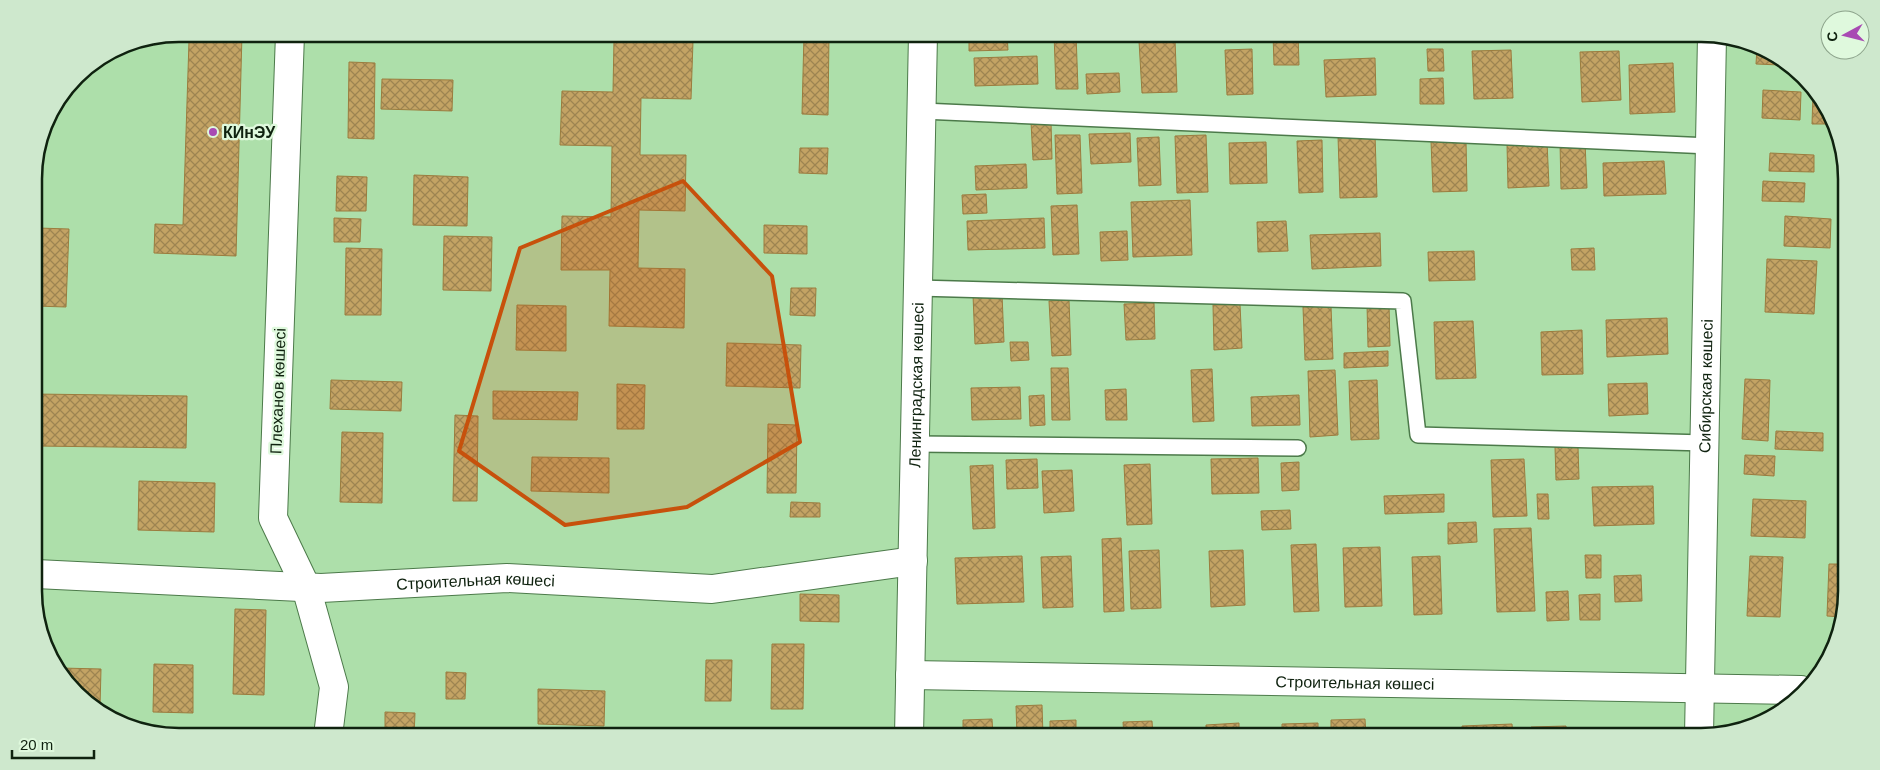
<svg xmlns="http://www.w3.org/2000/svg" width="1880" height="770" viewBox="0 0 1880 770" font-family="Arial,sans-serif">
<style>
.building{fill:url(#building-cross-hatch);stroke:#9b7c3e}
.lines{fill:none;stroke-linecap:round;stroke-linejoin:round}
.service-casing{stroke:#4c7a4a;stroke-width:18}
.minor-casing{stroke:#4c7a4a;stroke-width:30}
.service{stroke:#fff;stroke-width:15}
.minor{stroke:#fff;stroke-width:28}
.marked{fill:#c7510c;fill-opacity:0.2;stroke:#c7510c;stroke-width:4;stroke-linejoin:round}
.poi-dot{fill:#a84ab3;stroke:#dff9dd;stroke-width:2}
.labels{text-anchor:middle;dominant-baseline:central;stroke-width:4.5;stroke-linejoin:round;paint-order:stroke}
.poi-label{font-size:16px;font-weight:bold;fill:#0f220f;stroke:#dff9dd;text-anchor:start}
.street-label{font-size:16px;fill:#0f220f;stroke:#dff9dd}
.rim{fill:none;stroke:#0f220f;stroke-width:2.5}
</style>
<defs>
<pattern id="building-cross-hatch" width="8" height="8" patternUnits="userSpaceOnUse" patternTransform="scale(1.25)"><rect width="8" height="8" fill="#c3a364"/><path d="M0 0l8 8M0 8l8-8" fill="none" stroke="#9d8451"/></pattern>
</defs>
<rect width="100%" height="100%" fill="#addfaa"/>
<!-- building -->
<path class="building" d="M180,34h62l-6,222 -82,-3 1,-29 28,1 6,-184 -39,-1z
M804,34h25l-1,81 -26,-1z
M969,34h38l1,16 -39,1z
M1054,34h22l2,55h-22z
M1273,34h25l1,31h-25z
M614,39l79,2 -2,58 -50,-1 -1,57h46l-1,56 -46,-1 -1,58 47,1 -1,59 -75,-2 1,-56h-49l1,-54 49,1 1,-71 -52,-1 2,-54 51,1z
M1175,40l2,52 -35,1 -3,-52z
M1757,48l23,17 -24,-1z
M1252,49l1,45 -26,1 -2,-45z
M1427,49h16l1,22h-16z
M1511,50l2,48 -39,1 -2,-48z
M1619,51l2,49 -39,2 -2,-50z
M1037,56l1,28 -63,2 -1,-28z
M1375,58l1,37 -50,2 -2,-37z
M349,62l26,1 -1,76 -26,-1z
M1673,63l2,49 -45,2 -1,-49z
M1119,73l1,19 -33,2 -1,-20z
M1443,78l1,26h-24v-25z
M382,79l71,1 -1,31 -71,-2z
M1763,90l38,2 -1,28 -38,-2z
M1813,94h5l12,30h-18z
M1031,122h20l1,37 -19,1z
M1130,133l1,29 -40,2 -2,-30z
M1055,135h25l2,58 -25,1z
M1206,135l2,57 -31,1 -2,-57z
M1375,135l2,62 -37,1 -2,-62z
M1159,137l2,48 -22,1 -2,-48z
M1322,140l1,52 -24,1 -2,-52z
M1466,140l1,51 -34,1 -2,-51z
M1266,142l1,41 -37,1 -1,-41z
M1547,142l2,44 -41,2 -1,-44z
M1560,142h25l2,46 -26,1z
M800,148h28l-1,26 -28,-1z
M1770,153l44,2v17l-45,-1z
M1664,161l2,33 -62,2 -1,-33z
M1026,164l1,24 -51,2 -1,-24z
M414,175l54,2 -1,49 -54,-1z
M337,176l30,1 -1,34h-30z
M1763,181l42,2 -1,19 -42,-1z
M34,194h6l-2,34 31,1 -3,78 -31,-1z
M986,194l1,19 -24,1 -1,-19z
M1190,200l2,55 -59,2 -2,-55z
M1077,205l2,49 -26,1 -2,-49z
M1785,216l46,3 -1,29 -46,-2z
M334,218l27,1 -1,23h-26z
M1044,218l1,30 -77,2 -1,-29z
M1286,221l2,30 -30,1 -1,-30z
M764,225l43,1v28l-43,-1z
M1127,231l1,29 -27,1 -1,-29z
M1380,233l1,33 -69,3 -2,-34z
M444,236l48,1 -1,54 -48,-1z
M346,248l36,1 -1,66h-36z
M1594,248l1,22h-23l-1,-21z
M1474,251l1,29 -46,1 -1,-29z
M1767,259l50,2 -3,53 -49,-2z
M791,288h25l-1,28 -25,-1z
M1002,294l2,48 -29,2 -2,-49z
M1069,300l2,55 -19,1 -3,-55z
M1154,303l1,36 -29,1 -2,-36z
M1389,303l1,43 -22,1 -1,-43z
M1240,304l2,44 -28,2 -1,-45z
M517,305l49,1v45l-50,-1z
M1331,306l2,53 -28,1 -2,-53z
M1667,318l1,36 -61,3 -1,-37z
M1473,321l3,57 -40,1 -2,-57z
M1582,330l1,44 -41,1 -1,-43z
M1010,342h18l1,18 -18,1z
M727,343l74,2 -1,43 -74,-2z
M1388,351v15l-44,2v-15z
M1051,368h17l2,52h-18z
M1212,369l2,52 -21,1 -2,-52z
M1335,370l3,65 -28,2 -2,-66z
M1745,379l25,1 -2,61 -26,-2z
M331,380l71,2 -1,29 -71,-2z
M1377,380l2,59 -28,1 -2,-59z
M1647,383l1,31 -39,2 -1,-32z
M617,384l28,1 -1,44h-27z
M1020,387l1,32 -49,1 -1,-32z
M1126,389l1,31h-21l-1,-30z
M493,391l85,1 -1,28 -84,-1z
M35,394l152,2 -1,52 -150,-2z
M1044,395l1,30 -15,1 -1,-30z
M1299,395l1,30 -48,1 -1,-29z
M455,415l23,1 -1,85h-24z
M768,424l29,1 -1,68h-29z
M1841,424l5,1v31l-6,-1z
M1776,431l47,2v18l-48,-2z
M342,432l41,1 -1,70 -42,-1z
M1555,447h23l1,32 -23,1z
M1745,455l30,1 -1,20 -30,-2z
M532,457l77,1v35l-78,-2z
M1258,458l1,35 -47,1 -1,-35z
M1037,459l1,29 -31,1 -1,-29z
M1524,459l3,57 -34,1 -2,-57z
M1299,462v28l-17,1 -1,-28z
M1150,464l2,60 -25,1 -3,-60z
M993,465l2,63 -22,1 -3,-63z
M1072,470l2,41 -30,2 -2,-42z
M139,481l76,2 -1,49 -76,-2z
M1653,486l1,38 -60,2 -2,-39z
M1444,494v18l-59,2 -1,-18z
M1537,494h11l1,25h-11z
M1753,499l53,2 -1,37 -54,-2z
M791,502l29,1v14h-30z
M1842,505h4v33h-5z
M1290,510l1,19 -29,1 -1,-19z
M1476,522l1,20 -29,2v-21z
M1531,528l4,83 -38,1 -3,-83z
M1121,538l3,73 -20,1 -2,-73z
M1316,544l3,67 -25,1 -3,-67z
M1380,547l2,59 -37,1 -2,-59z
M1159,550l2,58 -30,1 -2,-58z
M1243,550l2,55 -34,2 -2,-56z
M1585,555h16v23h-15z
M1022,556l2,46 -67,2 -2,-46z
M1071,556l2,51 -30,1 -2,-51z
M1440,556l2,58 -28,1 -2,-58z
M1750,556l33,1 -3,60 -33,-1z
M1829,564h17v26l-4,27 -15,-1z
M1641,575l1,26 -27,1 -1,-26z
M1568,591l1,29 -22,1 -1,-29z
M800,594l39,1v27l-39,-1z
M1600,594v26h-20l-1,-25z
M235,609l31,1 -2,85 -31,-1z
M772,644h32l-1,65h-32z
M706,660h26l-1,41h-26z
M154,664l39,1v48l-40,-1z
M61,668l40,1 -1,38 -30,-21z
M446,672l20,1 -1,26h-19z
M538,689l67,2 -1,35 -66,-2z
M1042,705l1,31h-26l-1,-30z
M385,712l30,1 -1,23h-29z
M992,719l1,17h-30v-16z
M1365,719l1,17h-35v-16z
M1076,720v16h-26v-15z
M1152,721l1,15h-29l-1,-14z
M1239,723v13h-33v-11z
M1318,723v13h-36v-12z
M1512,724l1,12h-50l-1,-10z
M1566,726l1,10h-35l-1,-9z
M453,731h21v5h-21z
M1453,731v5h-59v-2z"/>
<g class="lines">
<!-- service casing -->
<g class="service-casing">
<path id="service" d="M922,111l788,35
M918,288l485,13 15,134 287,8
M915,444l383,4"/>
</g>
<!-- minor casing -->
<g class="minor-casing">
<g id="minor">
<path d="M290,34l-17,484 33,69 28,100 -6,49"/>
<path id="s1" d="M36,574l285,14 186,-10 205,11 201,-28"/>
<path id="s2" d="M910,675l891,15"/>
<path id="s3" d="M909,736l14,-702"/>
<path id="s4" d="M1699,736l13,-700"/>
</g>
</g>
<!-- service -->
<use href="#service" class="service"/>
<!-- minor -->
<use href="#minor" class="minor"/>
</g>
<!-- marked area -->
<path class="marked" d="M683,181l89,95 28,166 -113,65 -122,18 -106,-74 61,-203z"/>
<!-- markers -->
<circle class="poi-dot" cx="213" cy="132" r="5"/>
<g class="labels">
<!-- poi labels -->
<g class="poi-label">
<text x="223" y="132">КИнЭУ</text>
</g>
<!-- street labels -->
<g class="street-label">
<text stroke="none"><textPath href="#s3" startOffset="351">Ленинградская көшесі</textPath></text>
<text stroke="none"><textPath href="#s4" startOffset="350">Сибирская көшесі</textPath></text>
<text transform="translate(278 391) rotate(-88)">Плеханов көшесі</text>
<text stroke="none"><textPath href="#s1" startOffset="440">Строительная көшесі</textPath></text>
<text stroke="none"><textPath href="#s2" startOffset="445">Строительная көшесі</textPath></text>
</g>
</g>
<!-- crop -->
<path d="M0 0H1880V770H0ZM179 42H1701A137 137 0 0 1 1838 179V591A137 137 0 0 1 1701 728H179A137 137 0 0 1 42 591V179A137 137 0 0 1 179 42Z" fill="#cee8cd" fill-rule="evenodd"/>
<path class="rim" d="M179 42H1701A137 137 0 0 1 1838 179V591A137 137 0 0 1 1701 728H179A137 137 0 0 1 42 591V179A137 137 0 0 1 179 42Z"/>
<!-- north arrow -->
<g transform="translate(1845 35) rotate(263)"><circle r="24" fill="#dff9dd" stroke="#8ca38b"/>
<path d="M0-4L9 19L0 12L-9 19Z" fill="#a84ab3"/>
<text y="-8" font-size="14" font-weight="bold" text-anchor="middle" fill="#0f220f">С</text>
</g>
<!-- scale -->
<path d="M12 750v8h82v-8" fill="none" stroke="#0f220f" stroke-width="2.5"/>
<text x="20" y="750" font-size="15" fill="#0f220f" stroke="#dff9dd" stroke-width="4" paint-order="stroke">20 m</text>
</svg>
